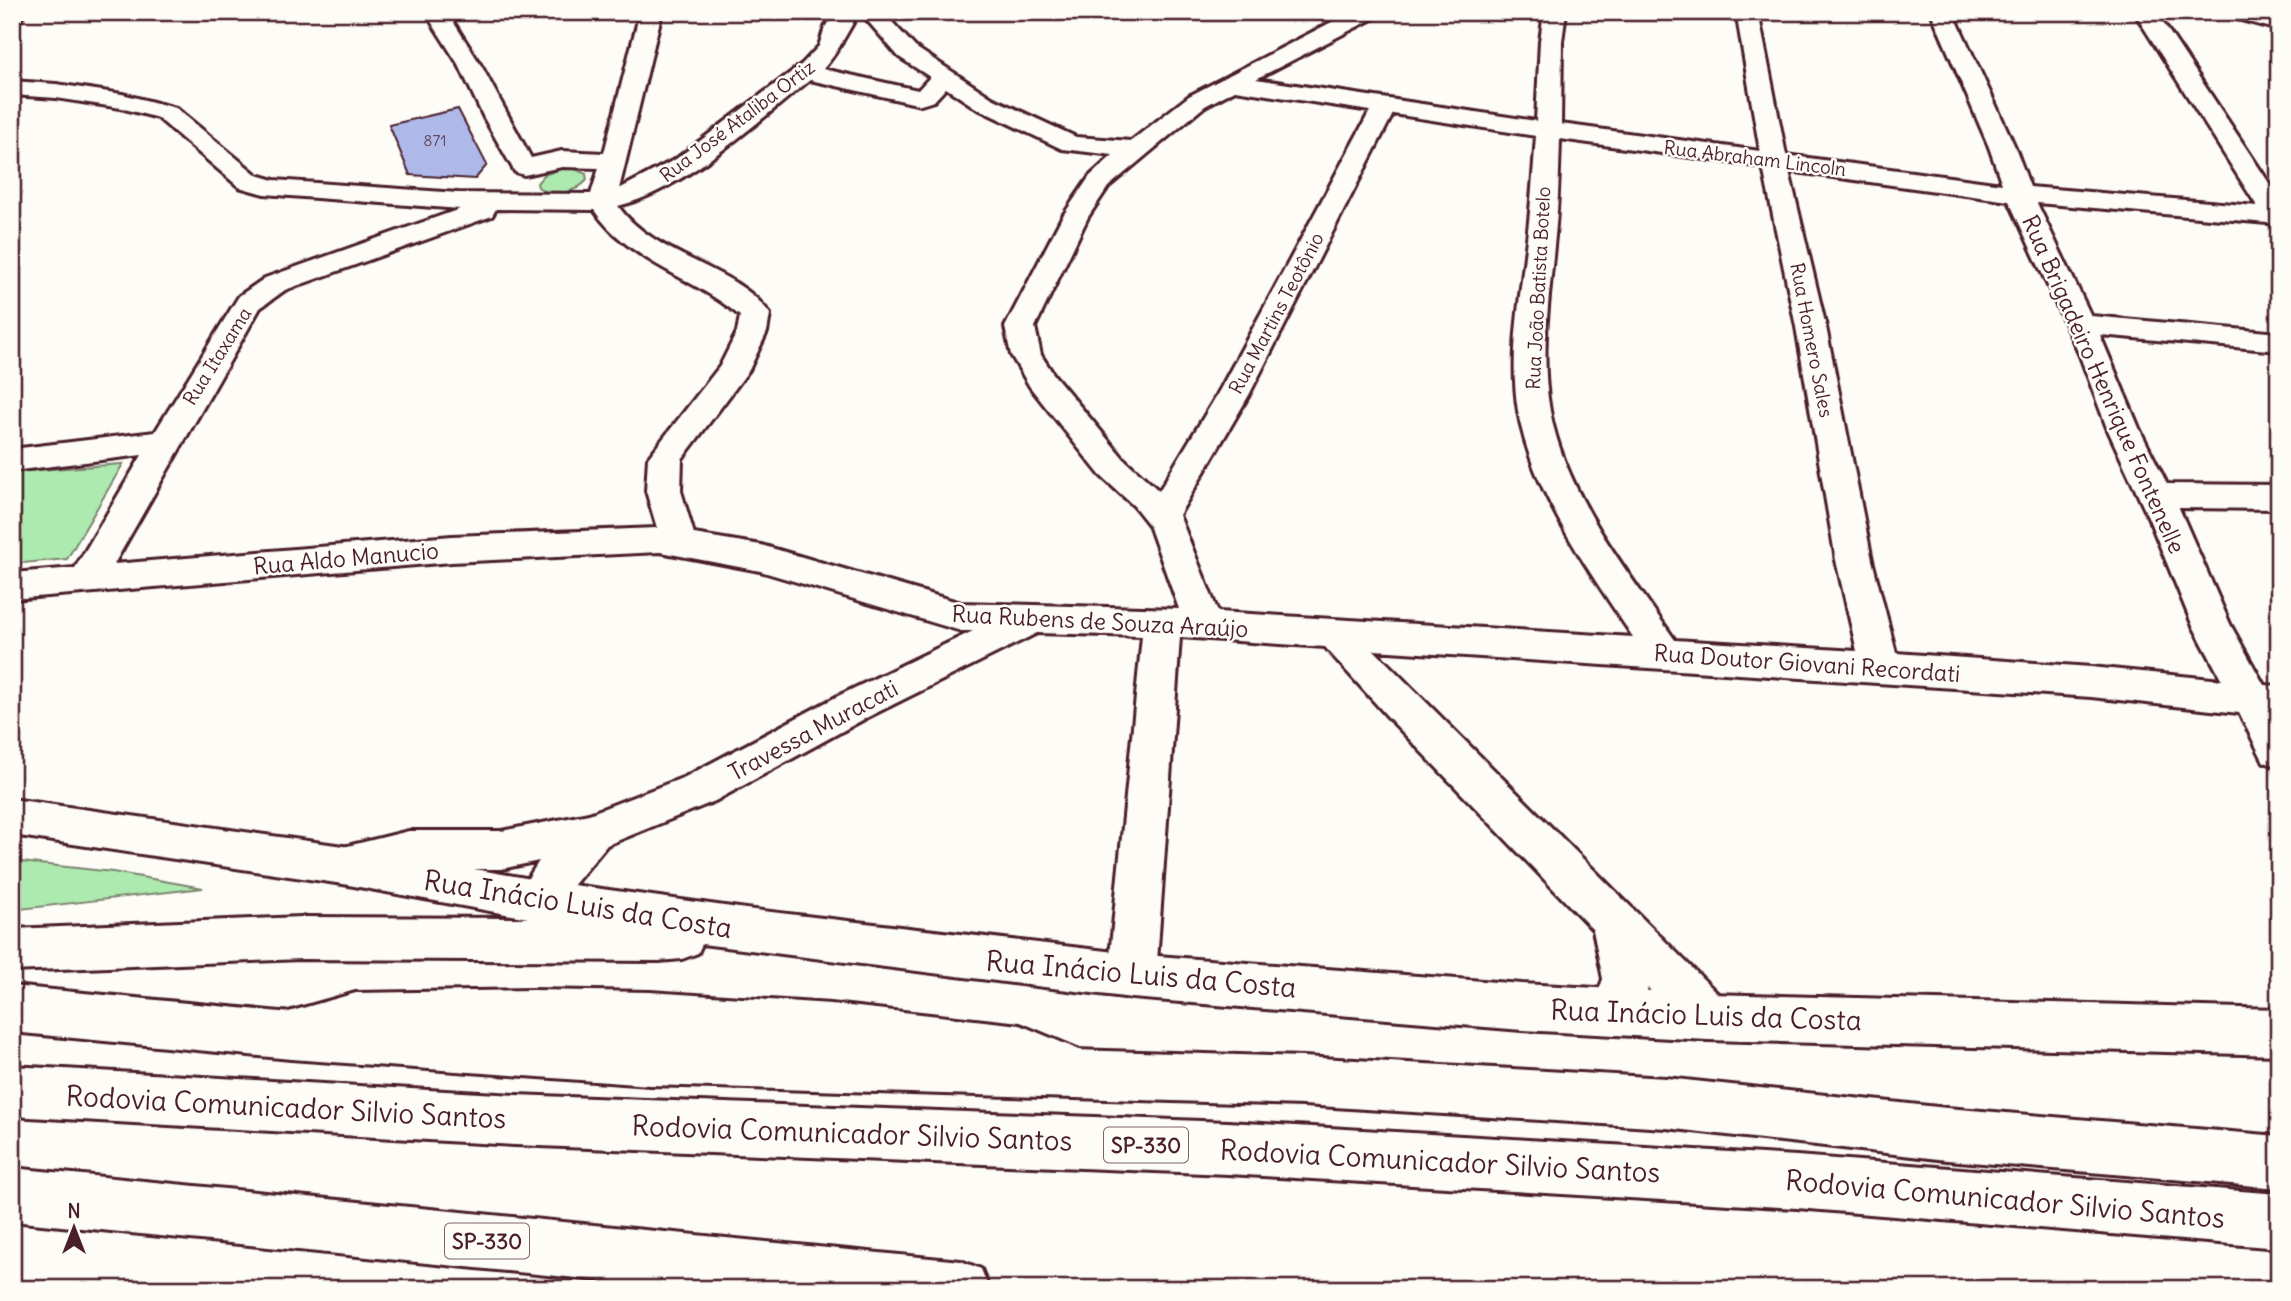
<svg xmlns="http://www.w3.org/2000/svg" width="2291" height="1301" viewBox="0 0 2291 1301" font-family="Delius,sans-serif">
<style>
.green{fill:#adeab0;stroke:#7c846e;stroke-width:2}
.building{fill:#aeb9ea;stroke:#4a1f2b;stroke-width:2}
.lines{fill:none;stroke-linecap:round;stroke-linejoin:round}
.minor-casing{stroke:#4a1f2b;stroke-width:6}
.major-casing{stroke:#4a1f2b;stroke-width:6}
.highway-casing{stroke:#4a1f2b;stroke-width:6}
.minor{fill:#fdfcf7;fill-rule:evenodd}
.major{fill:#fdfcf7;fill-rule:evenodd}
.highway{fill:#fdfcf7;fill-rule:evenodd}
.labels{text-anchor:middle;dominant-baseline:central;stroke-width:5;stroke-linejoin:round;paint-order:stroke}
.far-number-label{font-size:16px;fill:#63465b}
.far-street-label{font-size:19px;fill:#4a1f2b;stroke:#fdfcf7}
.shield{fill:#fdfcf7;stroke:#806168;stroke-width:2}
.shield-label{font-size:21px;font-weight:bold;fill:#4a1f2b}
.street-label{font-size:23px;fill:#4a1f2b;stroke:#fdfcf7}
.near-street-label{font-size:28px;fill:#4a1f2b;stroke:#fdfcf7}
</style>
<rect width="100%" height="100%" fill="#fdfcf7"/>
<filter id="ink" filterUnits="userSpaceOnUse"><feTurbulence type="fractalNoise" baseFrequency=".0143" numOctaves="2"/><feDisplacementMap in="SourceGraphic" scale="14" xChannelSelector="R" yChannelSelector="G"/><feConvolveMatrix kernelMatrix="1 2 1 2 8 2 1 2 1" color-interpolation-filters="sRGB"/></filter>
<g filter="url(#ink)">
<!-- green -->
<path class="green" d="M561,169h14l11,5 1,6c-11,13 -35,18 -49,7l-1,-4 7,-8z
M123,464l-56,95 -55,5v-92z
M12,861l101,11 90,16 -191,22z"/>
<!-- building -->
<path class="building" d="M458,109l29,56 -12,14 -65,-4 -21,-50z"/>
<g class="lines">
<!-- minor casing -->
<g class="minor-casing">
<path id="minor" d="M12,12h14l-6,8 -8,1z
M425,12h22l35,55 49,91 31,-7 42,2 36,-141h22l-43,177 57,-30 126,-95 17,-18 6,-19 12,-15h23c-15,22 -19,37 -37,57l95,21 12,-13 -31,-20 -39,-45h23l32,35 77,51 84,39 55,4 58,-45 162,-84h28l-3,5 -120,62 280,42 4,-80 4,-29h22l-4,29 -1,83 199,27 -24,-139h22l28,143 216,29 -13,-37 -58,-135h22l62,135 15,40 227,19 -123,-194h22l123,186v26l-242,-21 54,113 188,17v18l-179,-16 39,93 28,56 112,1v24l-100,-1 51,116 34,61 15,1v81l-15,-5 -25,-49 -148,-16 -717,-47 351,351 7,16 -7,16 -17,7 -17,-7 -43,-45 -16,40 -17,7 -17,-7 -7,-16 12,-33 -10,-49 -205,-213 -63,-70 -145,-10 -24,339 -7,15 -17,7 -17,-7 -7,-15 34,-340 -105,-3 -171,85 -151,83 -108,44 -35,42 -19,27 -16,6 -16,-6 -7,-14 25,-39 -38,8h-92l-66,15 -16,-5 -6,-14 6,-14 82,-20h92l88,-17 96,-37 153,-81 135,-65h-12l-201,-60 -100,-19 -208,10 -440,37v-26l63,-5 67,-113 -130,16v-22l143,-17 84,-136 26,-18 195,-69 -196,-15 -25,-7 -81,-69 -37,-10 -65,-10 -44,-3v-14l44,3 66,10 54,14 81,67 17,5 184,13 133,1 8,-26 -37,-1 -38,8 -9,-3 -31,-54 -24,-51zM810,80l111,25 13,-4 12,-13 30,20 86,41 51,6 -23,21 -28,41 -57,110 6,28 19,32 70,88 34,31 15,19 30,84 -218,-6 -200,-58 -67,-11 -13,-43 1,-32 67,-89 18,-38 3,-18c-34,-49 -114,-55 -152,-108 67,-16 138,-84 192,-126zM1235,90l135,21 -153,284 -58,96 -35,-32 -70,-84 -13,-20 -6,-28 53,-110 20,-30 97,-81zM1393,114l143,22c-3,37 -5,74 -10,111 -6,53 -17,110 -8,164 13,79 71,160 115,226l-415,-25 -39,-97 70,-120zM1560,139l203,28 33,160 40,233 21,91 -182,-11c-48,-69 -109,-144 -125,-229 -10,-54 -1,-111 4,-165 4,-35 5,-71 6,-107zM1789,171l220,30 71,155 27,72 42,91 43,105 30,56 -131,-13 -195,-14 -24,-93 -46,-233zM496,209l98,1c36,53 99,66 146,106l-3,16 -17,34 -72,92 -2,33 11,37 -205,8 -338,28 146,-256 25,-18 207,-74z
M2227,12h35l17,5v13l-49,-13z
M533,990l117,2 181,12 189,21 62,26 7,17 -7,17 -18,7 -46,-20 -187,-22 -181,-12 -117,-2 -177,3 -54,13 -17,-7 -7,-16 7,-16 71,-20z"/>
</g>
<!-- major casing -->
<g class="major-casing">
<path id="major" d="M12,799l331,47 194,34 209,29 386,45 390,30 186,10 571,15v46l-571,-15 -186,-10 -390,-32 -430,-54 -4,9 -16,6 -23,2 -358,-2 -289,12v-42l289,-12 227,1 -185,-34 -331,-49z"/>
</g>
<!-- highway casing -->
<g class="highway-casing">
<path id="highway" d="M12,986l279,27 359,24 653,20 363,21 281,30 332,28v52l-332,-28 -281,-32 -363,-23 -653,-20 -359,-26 -279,-27z
M12,1066l503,29 713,27 569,34 482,38v54l-482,-40 -569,-34 -713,-29 -503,-29z
M12,1168l949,93 20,8 8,20h-304l-673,-68z"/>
</g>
<!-- minor -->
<use href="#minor" class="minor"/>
<!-- major -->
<use href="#major" class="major"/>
<!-- highway -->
<use href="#highway" class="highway"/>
</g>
</g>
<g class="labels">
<!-- far-number labels -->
<g class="far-number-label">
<text x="435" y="140">871</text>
</g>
<!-- far-street labels -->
<g class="far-street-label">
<text transform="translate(737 121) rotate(-37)">Rua José Ataliba Ortiz</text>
<text transform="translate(1755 158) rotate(7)">Rua Abraham Lincoln</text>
<text transform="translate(1538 288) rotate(-87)">Rua João Batista Botelo</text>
<text transform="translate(1276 313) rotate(-62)">Rua Martins Teotônio</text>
<text transform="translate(1812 340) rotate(79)">Rua Homero Sales</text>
<text transform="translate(217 356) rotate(-58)">Rua Itaxama</text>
</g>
<!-- shield labels -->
<g class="shield">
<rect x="1104" y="1127.5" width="84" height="35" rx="5"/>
<rect x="445" y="1223.5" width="84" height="35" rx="5"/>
</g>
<g class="shield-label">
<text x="1146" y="1145">SP-330</text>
<text x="487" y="1241">SP-330</text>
</g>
<!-- street labels -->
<g class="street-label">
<text transform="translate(2104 384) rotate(66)">Rua Brigadeiro Henrique Fontenelle</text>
<text transform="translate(346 558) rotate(-5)">Rua Aldo Manucio</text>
<text transform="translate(1100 621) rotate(3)">Rua Rubens de Souza Araújo</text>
<text transform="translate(1807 663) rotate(4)">Rua Doutor Giovani Recordati</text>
<text transform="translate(813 730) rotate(-28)">Travessa Muracati</text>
</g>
<!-- near-street labels -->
<g class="near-street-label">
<text transform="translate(578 904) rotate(9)">Rua Inácio Luis da Costa</text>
<text transform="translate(1141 974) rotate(5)">Rua Inácio Luis da Costa</text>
<text transform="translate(1706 1015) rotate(2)">Rua Inácio Luis da Costa</text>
<text transform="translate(286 1107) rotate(3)">Rodovia Comunicador Silvio Santos</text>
<text transform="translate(852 1133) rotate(2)">Rodovia Comunicador Silvio Santos</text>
<text transform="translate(1440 1161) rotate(3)">Rodovia Comunicador Silvio Santos</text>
<text transform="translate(2005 1199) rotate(5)">Rodovia Comunicador Silvio Santos</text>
</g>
</g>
<!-- margin -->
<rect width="2291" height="1301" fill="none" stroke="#fdfcf7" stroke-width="42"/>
<rect x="21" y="21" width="2249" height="1259" fill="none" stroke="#4a1f2b" stroke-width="2.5" filter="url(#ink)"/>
<!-- north arrow -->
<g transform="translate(74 1228)" stroke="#fdfcf7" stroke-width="5" paint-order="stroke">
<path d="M0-5L12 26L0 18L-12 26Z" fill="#4a1f2b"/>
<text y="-10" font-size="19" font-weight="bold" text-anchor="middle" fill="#4a1f2b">N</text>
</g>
</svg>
